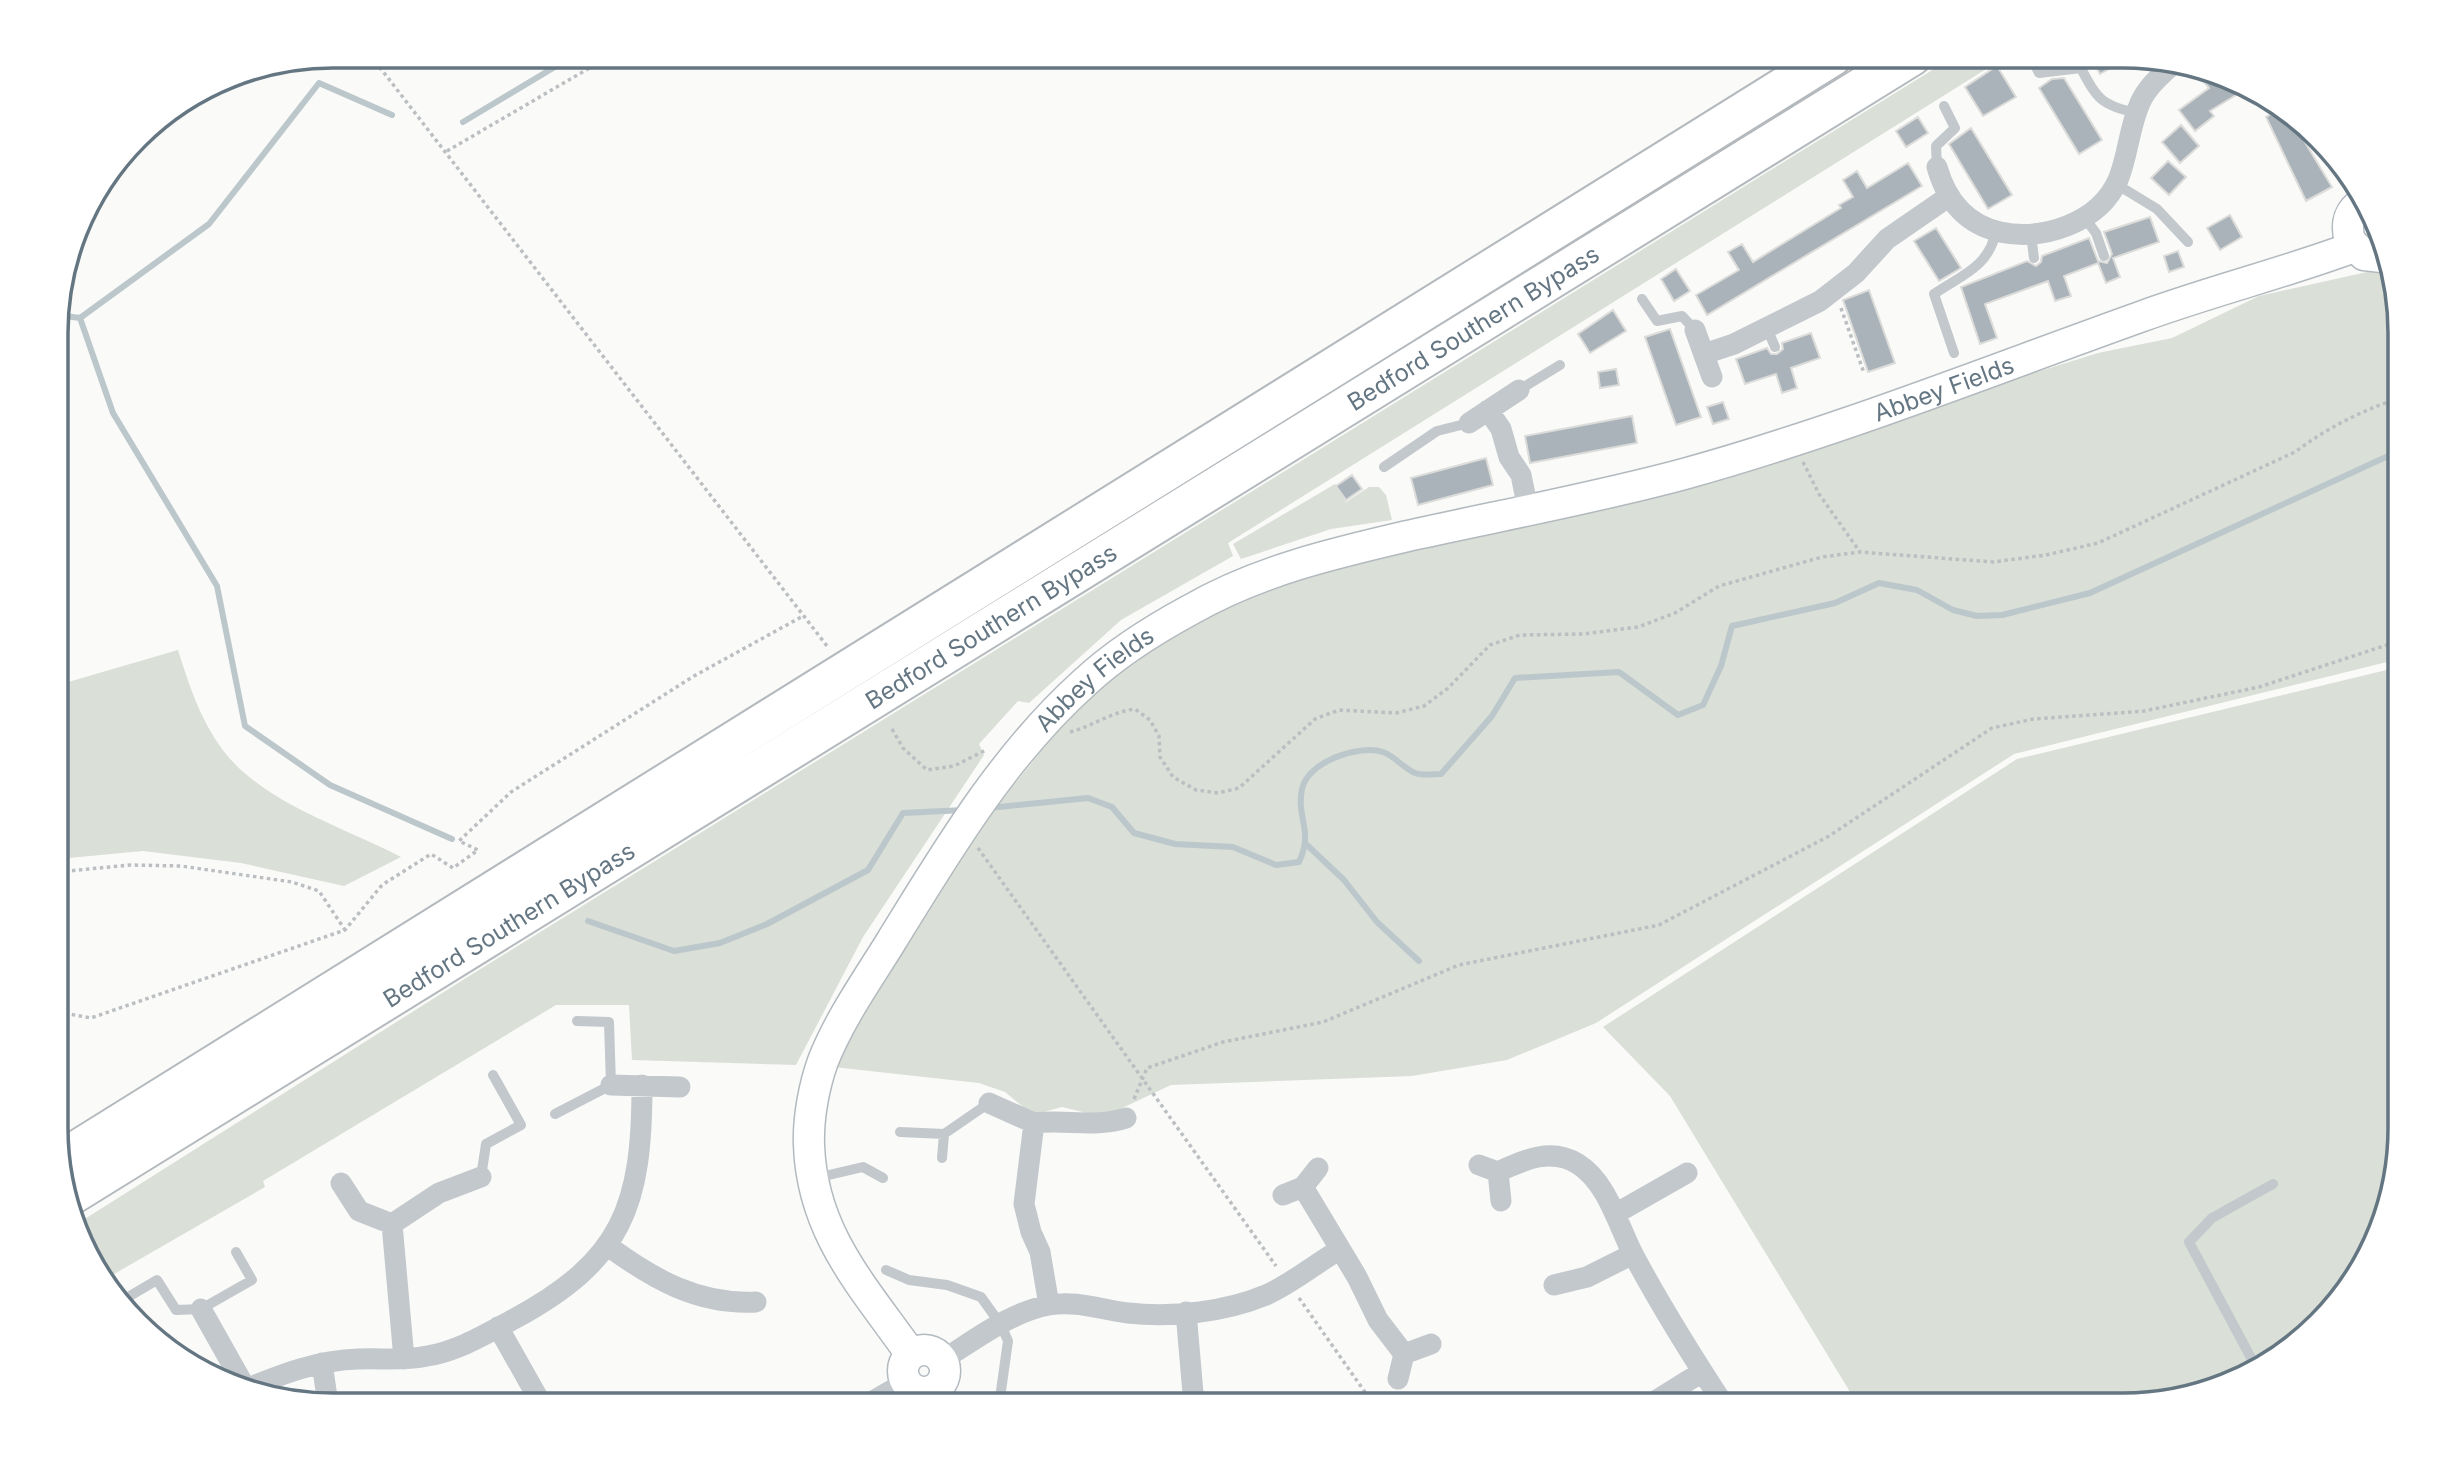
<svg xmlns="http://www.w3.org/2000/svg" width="2456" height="1461" viewBox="0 0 2456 1461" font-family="Inter,sans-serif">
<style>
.green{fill:#dadfd7}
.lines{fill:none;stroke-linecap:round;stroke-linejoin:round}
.stream{stroke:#bbc7cb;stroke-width:6}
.building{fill:#aab3b9;stroke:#dcdcda;stroke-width:2}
.secondary-casing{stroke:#b3babf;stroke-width:33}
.highway-casing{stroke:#b4b9bd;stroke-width:42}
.path{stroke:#bbbfc2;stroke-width:3.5;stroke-dasharray:3.5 3.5;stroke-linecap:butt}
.lane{stroke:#c3c8cc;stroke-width:10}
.street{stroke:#c3c8cc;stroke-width:21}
.secondary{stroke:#fff;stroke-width:30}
.highway{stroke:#fff;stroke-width:38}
.labels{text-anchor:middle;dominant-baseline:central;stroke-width:7;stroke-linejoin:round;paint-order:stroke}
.street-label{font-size:24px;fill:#657683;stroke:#fff}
.rim{fill:none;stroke:#657683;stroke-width:3.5}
</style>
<rect width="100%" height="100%" fill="#fafaf8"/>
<!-- green -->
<path class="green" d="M1955,56h52l-779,487 5,13 -112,64 -92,83 -11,-2 -39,43 5,11 -121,182 -67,128 -164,-5 -3,-55h-73l-293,176 2,6 -163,94 -22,-59 386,-244z
M2385,268l14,47v344l-385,95 -418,269 -89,37 -95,16 -241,9 -68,32 -41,-10 -29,8 -28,-23 -26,-9 -146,-16 112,-195 119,-150 78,-74 114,-60 435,-109 407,-126 74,-15 87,-42z
M1335,484l11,18 23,-15h10l7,8 6,25 -61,9 -90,30 -8,-15z
M178,650c11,35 22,69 44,99 39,53 121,78 179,108l-57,29 -103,-23 -98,-12 -85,8v-174z
M2399,667v479l-36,121 -44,57 -57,44 -121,36 -283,1 -188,-309 -67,-69 414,-268z"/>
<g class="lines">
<!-- stream -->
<path class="stream" d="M463,122l110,-66
M58,315l22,3 33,95 104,173 28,140 85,59 122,54
M80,318l129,-94 110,-141 73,32
M989,808l99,-10 24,9 22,26 41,11 58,3 43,18 23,-3c15,-31 -3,-44 3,-73 5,-27 57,-45 81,-37 12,4 20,16 32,21 7,3 18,1 26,1l51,-58 23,-38 104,-6 59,43 25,-10 18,-39 11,-40 103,-23 44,-20 38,7 36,20 24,6 25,-1 88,-22 309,-142
M1307,845l37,35 33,42 42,39
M588,921l86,30 46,-8 47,-19 101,-54 35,-57 61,-3"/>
</g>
<!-- building -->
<path class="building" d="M2090,56h33l7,1 -30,17z
M1997,66l19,31 -33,19 -18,-29z
M2216,74l19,8 6,10 -31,19 4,5 -19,15 -16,-21 30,-22 -5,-6z
M2064,78l38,62 -23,14 -40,-66 13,-9z
M2281,108l14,11 5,8 -3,2 35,58 -26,14 -40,-84z
M1918,117l10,16 -22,14 -10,-16z
M2181,125l18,21 -19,17 -18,-21z
M1971,128l41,67 -24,14 -39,-65z
M2168,161l18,16 -17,18 -18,-17z
M1908,163l14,23 -215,129 -11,-20 43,-25 -11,-18 14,-8 11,18 88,-54 -2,-3 14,-8 -10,-17 14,-9 10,17z
M2230,215l12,22 -22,13 -13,-22z
M2150,217l9,25 -46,16 7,19 -14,6 -8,-20 -34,13 7,20 -16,5 -7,-20 -63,23 12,34 -17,6 -19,-57 66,-26 9,5 5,-4 1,-6 47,-18 9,23 9,2 5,-9 -8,-22z
M1936,228l25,40 -22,13 -25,-40z
M2178,251l6,16 -15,5 -5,-16z
M1676,269l14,22 -16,10 -13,-22z
M1869,290l26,73 -27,9 -25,-72z
M1613,310l13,21 -36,22 -12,-19z
M1670,329l31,88 -25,8 -31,-88z
M1811,333l9,25 -29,10 6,20 -15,5 -6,-19 -31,10 -9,-25 31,-11 4,6h6l6,-5 -1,-6z
M1616,369l3,16 -19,3 -2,-16z
M1723,402l6,17 -16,5 -6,-17z
M1632,416l5,27 -107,20 -5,-27z
M1486,458l7,27 -75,20 -7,-27z
M1352,475l10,14 -16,11 -10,-14z"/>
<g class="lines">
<!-- secondary casing -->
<g class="secondary-casing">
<g id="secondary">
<path d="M2365,201c-16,9 -20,22 -15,40l14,14 18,2"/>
<circle cx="924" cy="1371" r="21"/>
<path id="s1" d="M910,1353c-47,-67 -98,-120 -101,-208 -1,-27 5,-59 14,-84 17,-43 45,-82 69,-121 56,-91 112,-185 192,-257 31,-29 69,-53 106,-73 70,-40 145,-57 222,-75 91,-20 183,-37 272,-61 155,-43 305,-103 456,-157 71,-26 144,-44 214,-70"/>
</g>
</g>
<!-- highway casing -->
<g class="highway-casing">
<g id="highway">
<path d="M58,1162l1775,-1106"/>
<path id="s2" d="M70,1196l1842,-1140"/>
</g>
</g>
<!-- path -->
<path class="path" d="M371,56l456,590
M447,151l163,-95
M1841,308l23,65
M1803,462l16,32 41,58
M892,729l11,19 24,22 27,-4 32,-16
M1070,732c23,-6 41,-20 65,-23l15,11 9,16 1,21 13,20 23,13 22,3 21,-5 76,-69 24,-9 57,3 28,-7 23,-17 43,-44 30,-10 63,-1 55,-7 37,-14 44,-27 103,-29 38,-5 133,10 53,-7 52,-12 197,-91c32,-24 66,-41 104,-54
M978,848l298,418
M58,872l72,-7 51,1 111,16 27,9 26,39
M58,1012l33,6 254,-88 37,-45 49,-31 22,14 25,-18 -19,-9 52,-49 183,-116 109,-60
M1134,1099l13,-31 76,-26 100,-20 136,-57 200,-40 170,-89 163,-108 41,-9 111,-8 115,-24 140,-46
M1299,1298l75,107"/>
<!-- lane -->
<path class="lane" d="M2031,57l8,16 42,-5c15,31 22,38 56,45
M1937,167l-1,-21 19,-18 -11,-22
M2116,184l41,25 31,33
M2084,217l12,16 8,23
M2031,235l3,23
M1642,299l15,22 25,-5 13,14
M1767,328l8,19
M1954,353l-20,-59c28,-19 55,-27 62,-63
M1519,390l41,-25
M1384,467l53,-36 32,-8
M555,1114l56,-29 -2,-63 -32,-1
M900,1132l44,2 45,-31
M942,1158l2,-24
M481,1177l5,-33 35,-19 -28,-50
M816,1178l47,-11 20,11
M886,1270l23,10 38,5 34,12 20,28 7,16 -9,64
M123,1300l34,-20 19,30 25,-1 51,-29 -16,-28
M2257,1369l-68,-127 23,-24 61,-34"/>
<!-- street -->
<path class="street" d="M1937,167c9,32 28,57 63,65 43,9 99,-9 118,-52 10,-24 11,-52 22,-77 7,-16 21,-28 34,-40
M1695,330l17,47
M1704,354l30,-10 86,-43 36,-28 31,-34 61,-42
M1488,410l13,19 8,28 12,18 7,34
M1469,423l50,-33
M611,1085l69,2
M989,1103l45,20
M1479,1165l19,7c26,-12 53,-25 80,-8 29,18 40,61 55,90 27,51 59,102 91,151
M1498,1172l3,29
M341,1183l18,28 33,13
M1303,1187l54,90 21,43 26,34
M1283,1195l20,-8 15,-19
M1615,1214l72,-41
M392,1224l12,135
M392,1224l47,-31 42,-16
M608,1246c45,33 90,59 148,56
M1554,1285l33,-8 46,-23
M1049,1305l-9,-53 -9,-20 -7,-28 10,-81c31,-4 62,5 92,-5
M201,1309l45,80
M1186,1312l8,93
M498,1327l44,78
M944,1359c32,-20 67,-47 105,-54 27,-5 53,5 79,8 44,5 97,-1 138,-18 25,-11 49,-31 73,-45
M322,1363l6,41
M1398,1379l6,-25 27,-10
M246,1389c36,-15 72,-29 112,-30 23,-1 46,2 69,-3 31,-5 59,-22 87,-37 109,-59 128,-113 128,-234
M866,1405l38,-22
M1649,1405l53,-33"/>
<!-- secondary -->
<use href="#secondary" class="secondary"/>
<!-- highway -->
<use href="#highway" class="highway"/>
</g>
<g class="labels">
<!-- street labels -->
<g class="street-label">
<text stroke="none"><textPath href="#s2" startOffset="1650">Bedford Southern Bypass</textPath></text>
<text stroke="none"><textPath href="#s1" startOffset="1699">Abbey Fields</textPath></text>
<text stroke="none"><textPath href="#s2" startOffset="1083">Bedford Southern Bypass</textPath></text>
<text stroke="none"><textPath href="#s1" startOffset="793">Abbey Fields</textPath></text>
<text stroke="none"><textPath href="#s2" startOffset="516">Bedford Southern Bypass</textPath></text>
</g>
</g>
<!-- crop -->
<path d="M0 0H2456V1461H0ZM333 68H2123A265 265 0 0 1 2388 333V1128A265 265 0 0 1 2123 1393H333A265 265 0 0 1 68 1128V333A265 265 0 0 1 333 68Z" fill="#fff" fill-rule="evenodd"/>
<path class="rim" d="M333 68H2123A265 265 0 0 1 2388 333V1128A265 265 0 0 1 2123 1393H333A265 265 0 0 1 68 1128V333A265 265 0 0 1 333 68Z"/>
</svg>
